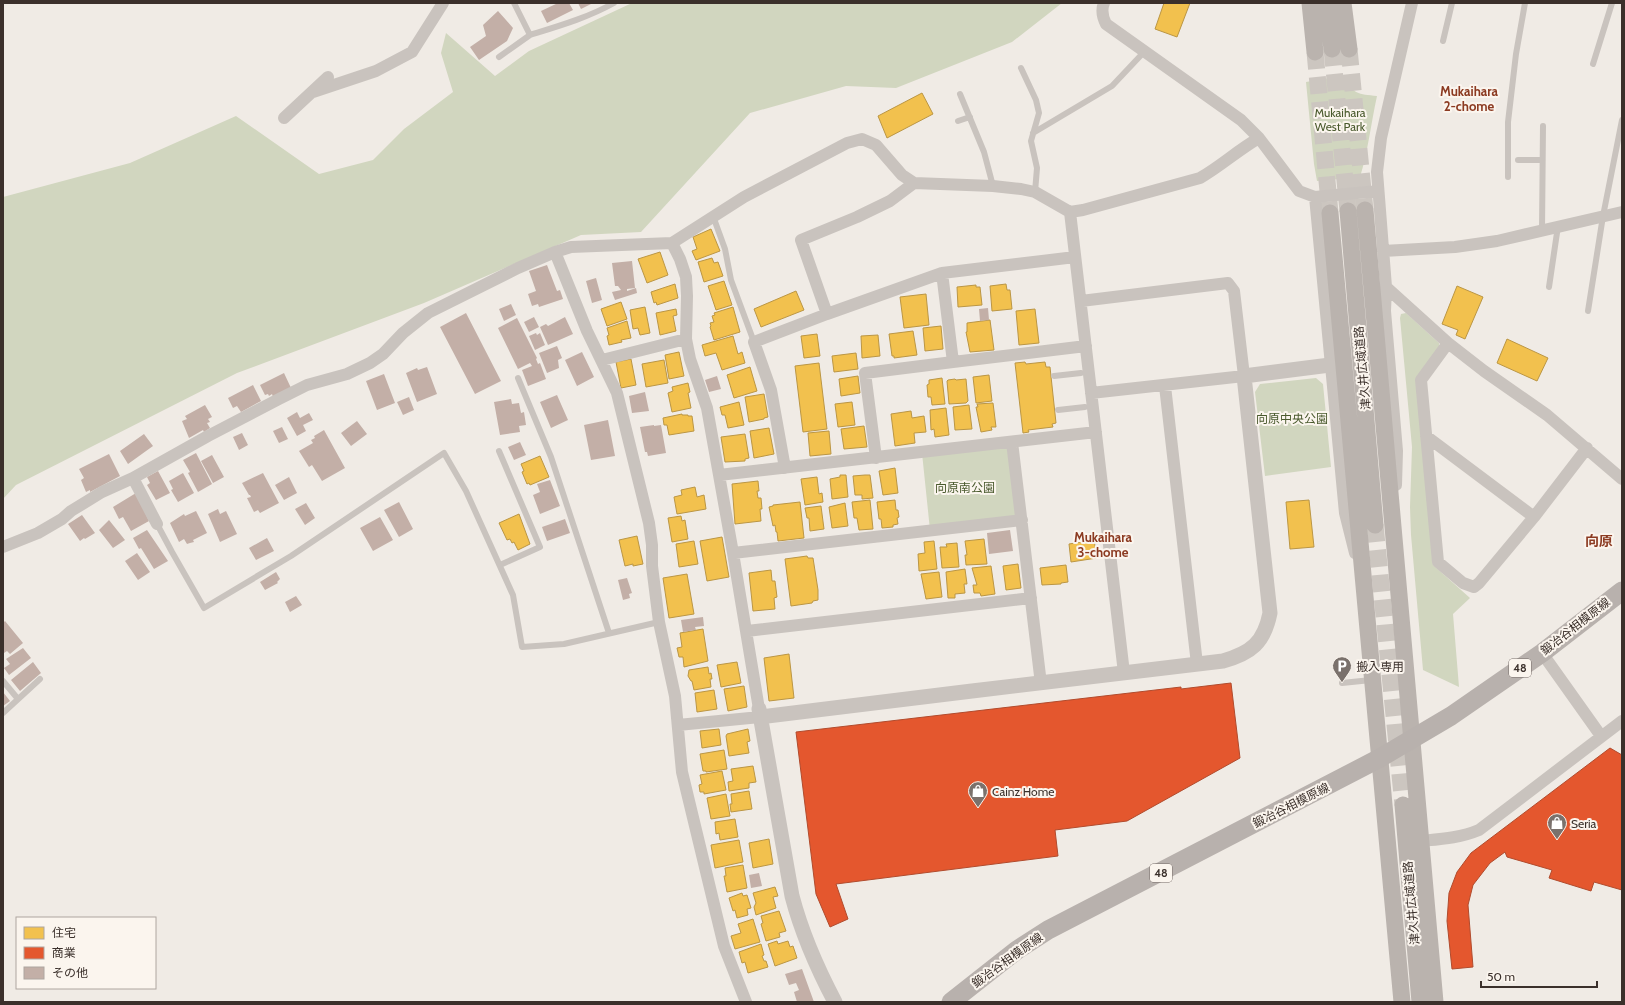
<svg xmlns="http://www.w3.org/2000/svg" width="1625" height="1005" viewBox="0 0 1625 1005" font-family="Cabin,'Noto Sans JP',sans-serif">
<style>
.green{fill:#d1d6bf}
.homes{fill:#f2c14e;stroke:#bb9644}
.shops{fill:#e4572e;stroke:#b14b2d}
.building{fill:#c3afa7}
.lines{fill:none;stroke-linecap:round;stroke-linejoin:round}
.secondary-tunnel{stroke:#ccc6c0;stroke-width:17;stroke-dasharray:17 8;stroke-linecap:butt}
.service{stroke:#c9c3be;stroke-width:6}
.minor{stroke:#c9c3be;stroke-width:12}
.tertiary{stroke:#c9c3be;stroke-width:15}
.secondary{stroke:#bab3ae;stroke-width:17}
.primary{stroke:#b8b1ad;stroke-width:19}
.labels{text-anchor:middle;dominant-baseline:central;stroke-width:4;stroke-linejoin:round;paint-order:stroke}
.shield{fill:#fbf5ee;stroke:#756b66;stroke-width:1}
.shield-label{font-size:11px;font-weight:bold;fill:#3b302b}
.park-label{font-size:12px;fill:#4a5a2e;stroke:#fbf5ee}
.street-label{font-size:12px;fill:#3b302b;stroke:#fbf5ee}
.poi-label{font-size:12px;fill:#3b302b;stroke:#fbf5ee;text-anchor:start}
.neighbourhood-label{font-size:13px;font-weight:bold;fill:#8c3b22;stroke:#fbf5ee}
.quarter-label{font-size:14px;font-weight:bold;fill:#8c3b22;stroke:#fbf5ee}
</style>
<rect width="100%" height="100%" fill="#f0ebe5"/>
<!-- green -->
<path class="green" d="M632,3h430l-50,39 -116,46 -50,-2 -96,27 -109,119 -60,3 -157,68 -187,70 -221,112 -13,14v-302l127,-34 106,-47 83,58 54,-14 31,-31 49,-37 -12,-39 5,-20 49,43 34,-25z
M1347,75c4,20 12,19 30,21 -6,27 -9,55 -17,81l-43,4 -3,-17 -8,-82z
M1406,313l33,30v5l-23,30 17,187 37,33 -17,16 6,73 -36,-17 -12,-135 -1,-28 2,-60 -12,-129 1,-4z
M1316,378l7,6 8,83 -66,9 -10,-84 5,-8z
M1012,442l10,78 -92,10 -8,-77z"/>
<!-- homes -->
<path class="homes" d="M1164,3h26l-13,34 -22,-8z
M922,93l11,21 -46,24 -9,-22z
M711,229l9,22 -24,9 -4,-9 5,-2 -4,-12z
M660,252l8,23 -21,8 -9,-24z
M712,258l2,5 4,-1 5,14 -19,6 -6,-20z
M724,281l8,24 -16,5 -8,-24z
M675,284l3,14 -21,7 -1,-3 -2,1 -3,-11z
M1006,284l1,6h3l2,19 -20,2 -2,-25z
M976,285v2h4l2,18 -24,2 -1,-20z
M1457,286l26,11 -18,42 -9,-4 2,-5 -16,-6z
M796,291l8,19 -43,17 -7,-18z
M926,294l3,31 -25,3 -4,-31z
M621,302l6,17 -20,7 -6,-17z
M645,307l5,26 -10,2 -2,-7 -5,1 -3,-19z
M733,307l7,25 -26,8 -4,-13 1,-1 -1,-3 4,-1 -2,-6 3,-1 -1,-2z
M676,309l1,6 -4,1 3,15 -16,4 -4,-22z
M1035,309l4,34 -20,2 -3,-34z
M990,320l4,30 -24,2 -4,-20h1v-9z
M627,321l4,17 -10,2 1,2 -13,3 -2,-9 2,-1 -2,-7z
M941,326l2,23 -18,2 -2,-23z
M913,331l4,24 -23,3v-2h-2l-3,-22z
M817,334l3,22 -16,2 -3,-22z
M878,335l2,21 -18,2 -1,-22z
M733,336l5,18 4,-2 3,11 -23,7 -6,-17 -11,3 -3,-11z
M1507,339l41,19 -11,23 -40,-18z
M679,352l5,24 -15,3 -4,-24z
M856,353l2,16 -24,3 -2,-16z
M631,359l5,26 -15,3 -5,-26z
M664,360l4,23 -22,4 -4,-23z
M1025,362l1,2 19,-2 1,5h4l6,56 -4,1 1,3 -25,3 1,2 -6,1 -8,-70z
M819,363l8,66 -24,3 -8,-66z
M750,367l7,24 -23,7 -7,-23z
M989,375l3,26 -16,2 -3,-26z
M858,376l2,17 -19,3 -2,-17z
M942,378l3,26 -13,1 -1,-8h-3l-1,-12 2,-1v-4z
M955,379l1,1 10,-1 2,22 -2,2 -17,1 -2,-23 1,-1z
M688,383l2,9 -2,1 3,15 -19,4 -4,-19 5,-2 -1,-4z
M764,394l4,23 -4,1v1l-15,3 -4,-25z
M739,402l5,23 -16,3 -3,-13h-3l-2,-8z
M852,402l3,23 -17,2 -3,-23z
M993,403l3,24h-5l1,3 -11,2 -5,-25h2l-1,-3z
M969,405l3,24 -17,1 -2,-23z
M946,408l3,27 -14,2 -1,-8 -3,1 -1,-20z
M911,411l1,7 12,-2 2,16 -12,1 1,10 -20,3 -4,-32z
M682,414v1h6v1h4l2,15 -25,4 -2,-10h-3l-1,-7z
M864,426l3,21 -23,2 -3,-20z
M769,428l5,26 -20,4 -4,-27z
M829,431l2,23 -21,2 -2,-23z
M745,434l4,24 -4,1v2l-20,1 -4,-25z
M540,456l9,21 -19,8 -1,-2 -2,1 -5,-12 2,-1 -3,-7z
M895,468l3,25 -15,2 -4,-24z
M840,475h6l2,22 -16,2 -2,-20 10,-2z
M865,475h5l3,23 -11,1v-4h-7l-2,-19z
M817,477l2,17 3,-1 1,9 -18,3 -4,-26z
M758,481l1,10h-2l1,7h3l1,11h-2l1,12 -26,3 -3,-40z
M695,487l2,10 7,-2 2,14 -29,5 -3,-17 8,-2 -1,-5z
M870,500l3,29 -14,1 -2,-12h-3l-2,-16z
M895,500l1,10h2l1,7 -2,1 1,6 -5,1v2l-11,1 -1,-9h-2l-2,-17z
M1309,500l5,47 -24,2 -4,-47z
M800,502l4,36 -26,3 -1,-9h-1l-1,-7 -2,1 -4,-19 4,-1v-1z
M845,503l3,23 -16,2 -3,-21z
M821,506l3,23 -14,2 -1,-13h-2l-2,-10z
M519,514l11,30 -12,6 -4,-8 -2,1 -2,-4 -3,1 -8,-17z
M681,516l1,5 3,-1 3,19 -16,3 -4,-24z
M637,536l6,28 -10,2v-2l-8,2 -6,-26z
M722,537l7,40 -22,4 -7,-40z
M984,539l3,25 -21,1 -1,-10h2l-2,-14z
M1094,540l3,18 -26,4 -2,-18z
M694,541l4,23 -19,3 -3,-23z
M934,541l3,28 -18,2 -1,-17 7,-1 -1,-11z
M957,543l2,24 -17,1 -2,-21h7l-1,-3z
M807,556l1,2h5l5,32v10l-5,1 -1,2 -21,3 -6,-47z
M1018,564l3,24 -15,2 -3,-24z
M1066,565l2,17 -7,1v1l-19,1 -2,-17z
M991,566l4,28 -14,2 -1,-3h-6l-1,-8h4l-5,-17z
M965,569l2,15h-3l1,9 -10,1v4h-7l-2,-26z
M771,570l1,11h3l2,16 -3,1 1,11 -22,2 -4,-38z
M939,572l3,25 -16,2 -5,-25z
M687,574l7,40 -25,4 -6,-40z
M703,629l5,32 -24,6 -1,-10h-4l-2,-9 5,-1 -2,-14z
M789,654l5,44 -25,3 -5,-43z
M737,662l4,21 -20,4 -4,-22z
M708,667l1,7 2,-1 1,6h-2l1,8 -17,3 -2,-9h-1l-3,-5 1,-6z
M744,686l3,21 -19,4 -4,-22z
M714,690l3,19 -20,3 -2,-19z
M719,729l2,16 -19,3 -2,-17z
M748,729l2,12 -3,1 2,11 -20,3 -3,-20 1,-2z
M724,750l3,19 -21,3v-1h-3l-3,-17z
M753,766l3,16 -7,1v5l-20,3 -1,-9 5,-1 -2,-12z
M722,771l4,19 -22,4v-2h-4l-1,-7 3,-1 -2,-9z
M749,791l3,18 -21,3 -1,-8h2l-1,-10z
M726,794l4,22 -19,3 -4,-21z
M735,819l3,18 -18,3 -1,-7 -3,1 -1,-12z
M769,839l4,25 -20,4 -4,-25z
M739,840l4,22 -28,6 -4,-23z
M743,865l4,23 -20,4 -3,-16h2l-1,-8z
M775,887l3,9 -5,1 3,11 -20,7 -2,-8 2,-4 -3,-10z
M742,893l1,3 4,-1 4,13 -4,1 1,6 -11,3 -2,-8 -2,1 -4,-13z
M779,911l7,20 -7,2 1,4 -14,4 -5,-17 2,-1 -2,-7z
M753,919l7,23 -25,7 -4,-13 10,-3 -3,-9z
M777,941l1,3 10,-3 2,6 3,-1 4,12 -22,8 -7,-22z
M761,944l3,11 -2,1 2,5h2l2,6 -20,6 -3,-11 -3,1 -3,-11z"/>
<!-- shops -->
<path class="shops" d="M1231,683l9,75 -113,63 -72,9 3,26 -222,28 12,35 -18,8 -14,-33 -20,-162 385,-45v2z
M1610,748l12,7v135l-28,-8 -3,9 -42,-13 3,-8 -45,-13 -2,-5 -15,11 -17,22 -5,20 5,62 -21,2 -5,-48 2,-28 8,-21 14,-19z"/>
<!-- building -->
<path class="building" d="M558,3h11l4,7 -26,13 -6,-12z
M578,3h15l-12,6z
M498,11l15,17 -6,13 -28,19 -9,-13 16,-11 -3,-11z
M632,261l3,27 -8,1v2l9,-3 1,5 -22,7 -3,-8 9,-2 -3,-4h-3l-3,-23z
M547,265l10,26 3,-1 3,9 -24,8 -1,-3 -6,2 -4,-12 8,-3 -7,-20z
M596,278l6,22 -10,3 -6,-22z
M511,304l5,11 -12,6 -5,-12z
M988,308l1,12 -9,1 -1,-12z
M466,313l35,68 -26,13 -35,-67z
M534,317l5,10 -10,5 -5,-10z
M565,317l8,17 -25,11 -8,-18 6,-3 2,2z
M517,318l20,40 -1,1 2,5 2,-1 6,16 -18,7 -6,-16 10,-4 -2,-3 -12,6 -20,-41z
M536,333l1,2 3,-2 5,12 -10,5 -6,-14z
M557,346l5,12 -4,2 1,8 -12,5 -8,-20z
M582,352l12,25 -17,9 -12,-26z
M427,367l10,27 -20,8 -11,-29 11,-5 1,2z
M284,373l7,15 -18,9 -1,-3 -3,2 -1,-2 -3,1 -5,-10z
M384,374l11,29 -18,7 -11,-29z
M717,376l4,13 -12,3 -4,-12z
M253,385l8,16 -20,11 -4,-6 -4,2 -5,-10z
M645,392l4,19 -17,2 -3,-17z
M557,395l11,25 -17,8 -11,-26z
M409,397l5,13 -11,5 -6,-13z
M511,399l1,5 7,-1 2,10 3,-1 2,13 -7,1 1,6 -20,3 -6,-33z
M205,405l7,12 -4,2 2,3 -3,1 3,5 -6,4 -1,-2 -14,8 -7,-17 5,-2 -2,-3z
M297,412l3,6 9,-5 4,7 -10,5 3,6 -9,5 -10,-18z
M608,420l7,36 -24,4 -7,-35z
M357,421l10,13 -16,12 -10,-13z
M654,425v1l7,-1 5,28 -18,3 -1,-4h-2l-5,-25z
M282,427l6,12 -9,4 -6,-12z
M324,430l21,38 -23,13 -10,-16 -3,2 -10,-16 14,-8 -2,-3 4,-2 -1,-2z
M242,433l6,12 -9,5 -6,-13z
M144,434l9,12 -25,18 -8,-13z
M520,442l6,13 -12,5 -6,-13z
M196,453l16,31 -14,8 -10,-19 2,-1 -7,-12z
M109,454l11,22 -30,16v-2l-4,2 -5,-12 3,-2 -5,-9z
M212,455l12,22 -11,6 -12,-22z
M158,471l12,22 -14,7 -9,-15 3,-2 -3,-6z
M183,473l11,20 -16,9 -7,-12 2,-1 -4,-8z
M263,473l16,30 -19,10 -2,-3 -4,2 -7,-14 4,-1 -1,-2h-1l-7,-12z
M289,477l8,16 -13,7 -9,-15z
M550,480l10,26 -20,8 -7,-19 7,-3 -3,-8z
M136,493l13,28 -18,10 -8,-14 -4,2 -6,-12z
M399,502l14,27 -14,8 -15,-27z
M306,503l9,15 -10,7 -10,-16z
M218,509l2,5 6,-3 11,23 -17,8 -12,-28z
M196,511l11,22 -14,7 1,2 -4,1 -3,1 -3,-5 -5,3 -9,-19 14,-9 1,2z
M82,515l13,18 -10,6 -1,-1 -4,3 -12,-17z
M380,517l13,23 -20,11 -13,-23z
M565,519l5,14 -23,8 -5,-14z
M109,520l16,20 -12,8 -14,-18z
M147,530l21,31 -14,8 -13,-21 -2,1 -6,-11z
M1010,530l3,21 -24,3 -2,-21z
M267,538l7,13 -18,9 -7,-12z
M137,553l13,19 -12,8 -13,-19z
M276,572l4,7 -3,3 1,1 -13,7 -5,-8z
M627,578l5,15 -3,1 1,4 -7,2 -5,-20z
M296,596l6,9 -12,7 -5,-10z
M703,617l1,9 -9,1 1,3 -13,2 -2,-12z
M5,621l18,22 -13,11 -3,-3 -3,2 -1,-1v-29z
M23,648l8,10 -22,17 -5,-7 6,-4 -4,-5z
M33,662l8,11 -21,18 -9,-11z
M3,692l7,9 -7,5z
M759,873l3,13 -11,2 -2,-13z
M802,969l12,33h-17l-3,-10 5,-2 -3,-7 -7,2 -4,-11z"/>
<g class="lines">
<!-- secondary-tunnel -->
<path class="secondary-tunnel" d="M1332,49l16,162
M1349,49l16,161
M1315,52l15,161
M1375,525l28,280"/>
<!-- service -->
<path class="service" d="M514,3l16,32c29,-9 57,-17 84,-32
M1443,41l9,-38
M499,57l31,-22
M1593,64l19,-61
M1021,68l15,32 3,13 -8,28 6,27 -2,24
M960,94l24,58 9,34
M958,121l12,-4
M1033,133l79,-47 32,-34
M1518,160h24
M1508,177v-55l8,-68 9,-51
M713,216l12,33 6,31 23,62
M1542,230l1,-104
M1549,287l9,-61
M1588,311l15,-95 19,-96
M1054,376l27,-3
M518,378l33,79 58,176
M1058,410l27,-3
M499,451l41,96 -40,18
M157,524l15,28 32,56 87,-52 153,-103 22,38 47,104 9,52 42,-3 95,-22
M3,681l15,18
M1342,683l29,-3
M3,713l37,-34"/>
<!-- minor -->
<path class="minor" d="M1104,3c-3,7 -1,15 2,21l135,96 18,18 40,53 16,6 63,-6
M313,92l63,-21 36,-19 31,-49
M284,118l44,-41
M1315,197l30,316 10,40
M1070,212l54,461
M672,243l8,16 6,18 1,19 -1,43 4,20 17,49 26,145 26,156
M1383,251l72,-4 42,-6 125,-29
M555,252l32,79 30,62 32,130 3,22v21l7,56 16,74 7,76 42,174 22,56
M1386,287l62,56 36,28 63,44 75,64
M1081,301l147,-18 6,8 10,85 -153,17
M827,314l-26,-74 56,-23 33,-16 24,-18
M1448,343l-27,37 17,182 25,21 11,4 5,-4 55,-66 53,-69
M602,360l84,-21
M953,362l133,-16
M1165,386l32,278
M1426,436l108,81
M1012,442l29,242
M876,458l-11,-85 88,-11 -11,-89
M785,468l-14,-78 -17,-48 73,-28 115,-41 133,-16
M719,475l377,-43
M133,478l24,46
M1396,485l1,-34 -12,-140 1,-24 -9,-115 4,-34 31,-135
M3,547l35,-14 24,-14 9,-8 31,-19 31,-14 75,-42 71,-37 28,-14 40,-11 23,-11 13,-9 20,-21 25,-20 90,-45 37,-16 16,-5 101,-4 72,-46 103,-54 15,-4 14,6 26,30 12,8 79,3 28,3 14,3 35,20 13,-2 117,-32c21,-12 38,-28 59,-40
M733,553l289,-33
M747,631l284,-33
M1542,653l59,83
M678,725l82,-8
M1420,841c21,-2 40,-3 59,-11l143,-109"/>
<!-- tertiary -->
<path class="tertiary" d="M759,709l33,187c10,38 25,72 43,106
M760,717c154,-20 309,-37 463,-56 28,-8 41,-18 47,-48l-26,-237 86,-11"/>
<!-- secondary -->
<path class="secondary" d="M1310,3l5,49
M1326,3l6,46
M1343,3l6,46
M1365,210l70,792
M1348,211l27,314
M1330,213l72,789
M1403,805l17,197"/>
<!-- primary -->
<path class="primary" d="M951,1002l66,-52 31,-20 332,-172 71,-42 91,-63 80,-62"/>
</g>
<!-- icons -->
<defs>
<g id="parking-pin" transform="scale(1)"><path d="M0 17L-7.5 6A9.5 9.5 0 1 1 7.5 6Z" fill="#7a716c" stroke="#fbf5ee"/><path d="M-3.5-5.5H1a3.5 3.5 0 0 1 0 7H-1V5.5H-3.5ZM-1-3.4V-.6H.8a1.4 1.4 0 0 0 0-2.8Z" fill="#fff"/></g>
<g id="shop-pin" transform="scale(1)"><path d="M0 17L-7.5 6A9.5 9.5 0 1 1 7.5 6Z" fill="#7a716c" stroke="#fbf5ee"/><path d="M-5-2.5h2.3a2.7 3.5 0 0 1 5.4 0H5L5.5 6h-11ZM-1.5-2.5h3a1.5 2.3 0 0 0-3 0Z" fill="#fff"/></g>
</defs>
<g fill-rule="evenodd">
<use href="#parking-pin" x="1342" y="666"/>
<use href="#shop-pin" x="978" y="791"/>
<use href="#shop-pin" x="1557" y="823"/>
</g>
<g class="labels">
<!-- shield labels -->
<g class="shield">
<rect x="1509" y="659" width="22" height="18" rx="3"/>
<rect x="1150" y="864" width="22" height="18" rx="3"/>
</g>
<g class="shield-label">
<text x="1520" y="668">48</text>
<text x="1161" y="873">48</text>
</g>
<!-- park labels -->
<g class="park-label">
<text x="1340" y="112">Mukaihara<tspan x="1340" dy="14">West Park</tspan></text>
<text x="1292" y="418">向原中央公園</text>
<text x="965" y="487">向原南公園</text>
</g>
<!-- street labels -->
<g class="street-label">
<text transform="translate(1362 368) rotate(-95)">津久井広域道路</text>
<text transform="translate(1575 626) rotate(-38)">鍛冶谷相模原線</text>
<text transform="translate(1291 805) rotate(-27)">鍛冶谷相模原線</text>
<text transform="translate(1411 903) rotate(-95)">津久井広域道路</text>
<text transform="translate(1007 960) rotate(-36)">鍛冶谷相模原線</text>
</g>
<!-- poi labels -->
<g class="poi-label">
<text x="1356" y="666">搬入専用</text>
<text x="992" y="791">Cainz Home</text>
<text x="1571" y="823">Seria</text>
</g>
<!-- neighbourhood labels -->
<g class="neighbourhood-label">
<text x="1469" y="91">Mukaihara<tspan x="1469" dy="15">2-chome</tspan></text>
<text x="1103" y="537">Mukaihara<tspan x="1103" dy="15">3-chome</tspan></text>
</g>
<!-- quarter labels -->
<g class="quarter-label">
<text x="1599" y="541">向原</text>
</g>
</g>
<!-- border -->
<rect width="1625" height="1005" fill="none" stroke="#3b302b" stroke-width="8"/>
<!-- legend -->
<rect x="16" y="917" width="140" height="72" fill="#fbf5ee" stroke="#aea6a0"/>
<rect x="24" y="927" width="20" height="12" fill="#f2c14e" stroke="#aea6a0"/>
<text x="52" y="937" font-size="12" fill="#3b302b">住宅</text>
<rect x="24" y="947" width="20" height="12" fill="#e4572e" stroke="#aea6a0"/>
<text x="52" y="957" font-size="12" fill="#3b302b">商業</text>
<rect x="24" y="967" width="20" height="12" fill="#c3afa7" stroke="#aea6a0"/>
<text x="52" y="977" font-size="12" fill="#3b302b">その他</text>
<!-- scale -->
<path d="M1481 981v6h116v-6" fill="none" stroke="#3b302b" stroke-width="2"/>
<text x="1487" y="981" font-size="12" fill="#3b302b" stroke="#fbf5ee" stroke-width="3" paint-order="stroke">50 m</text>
</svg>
